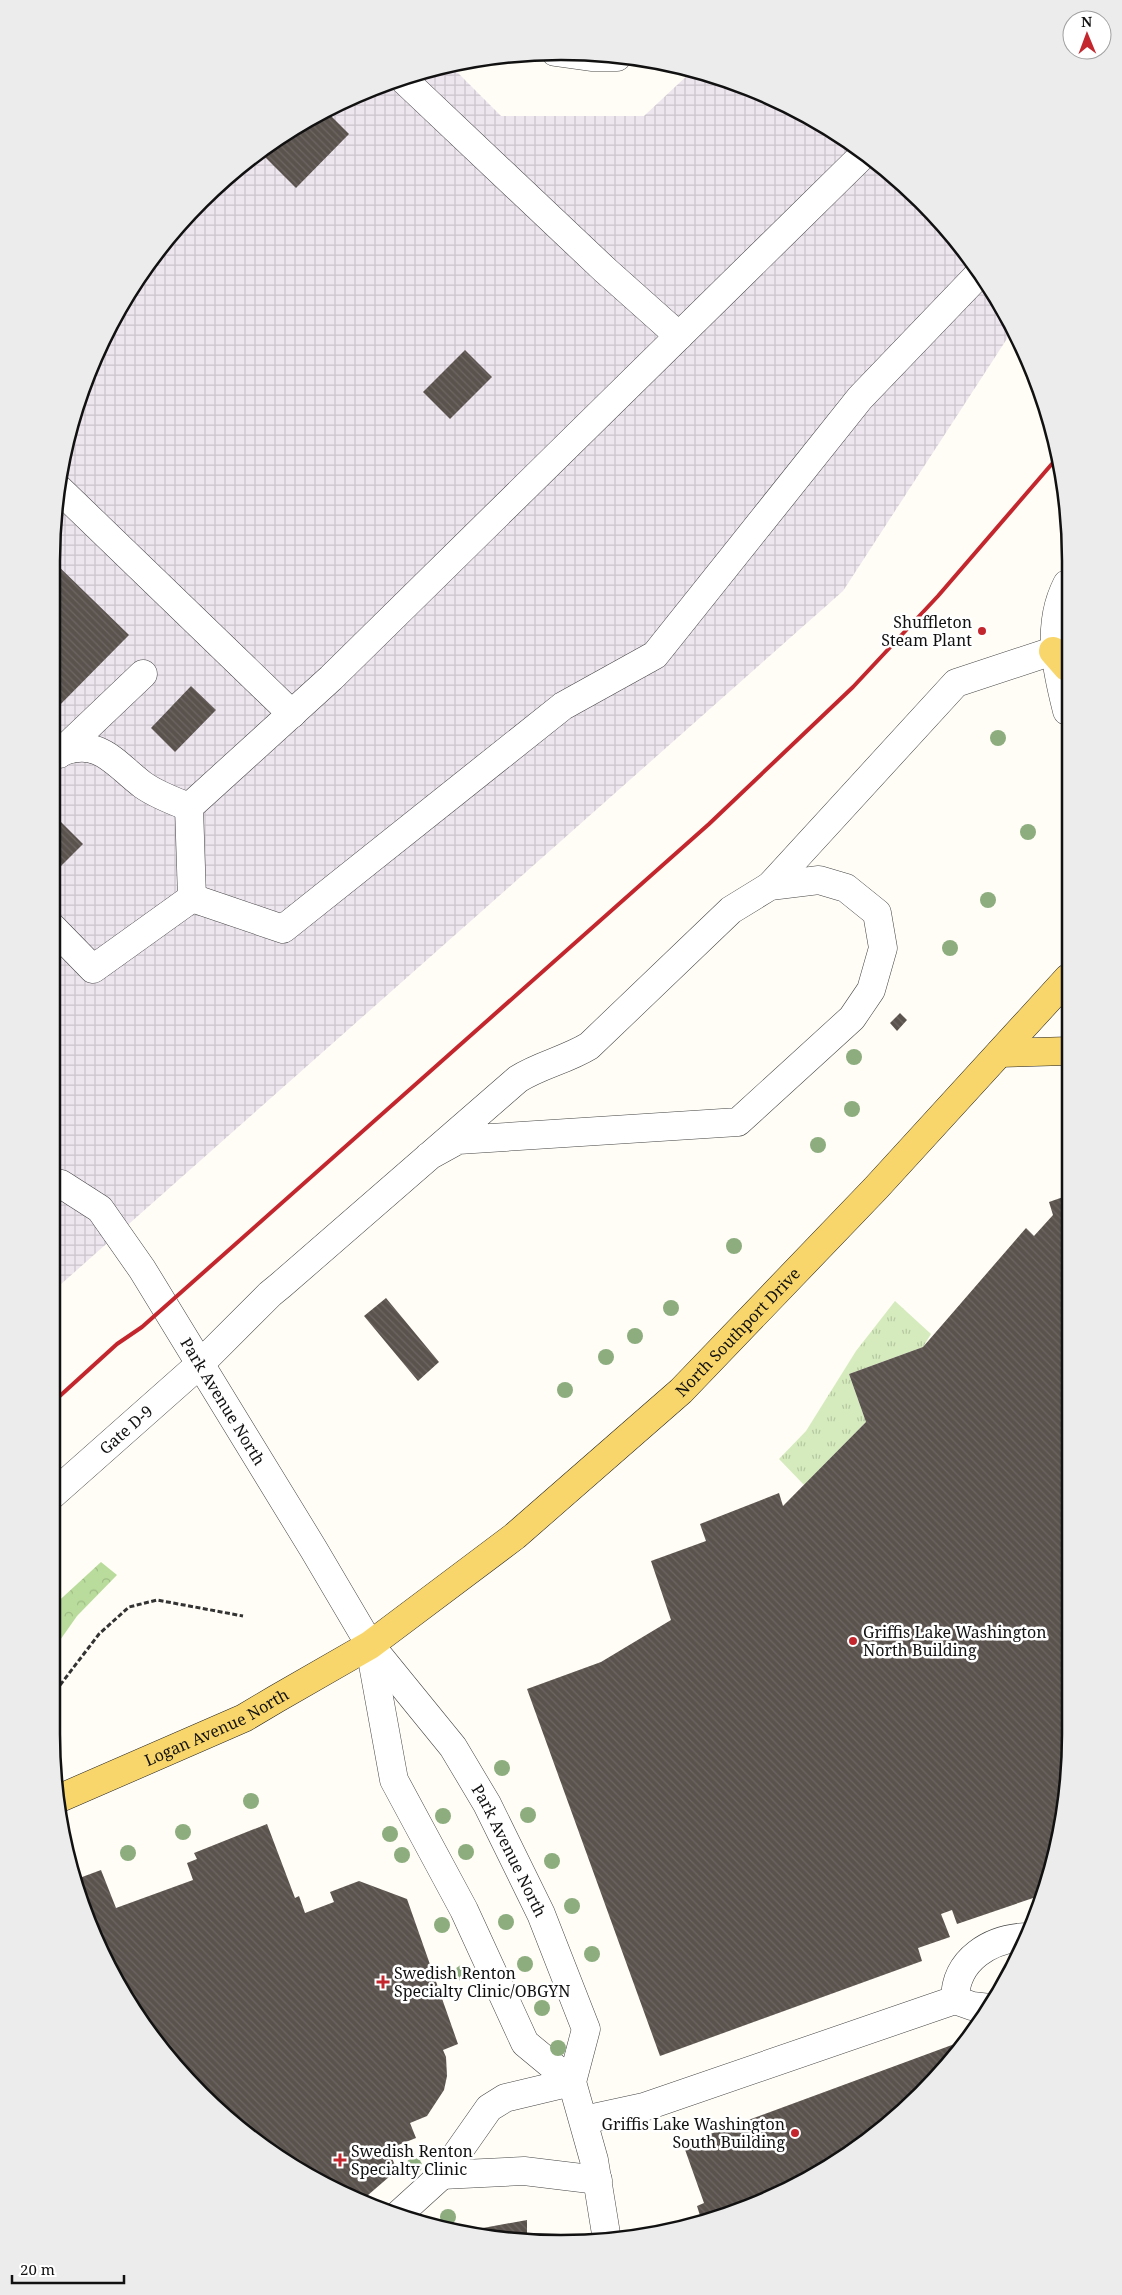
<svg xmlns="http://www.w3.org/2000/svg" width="1122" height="2295" viewBox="0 0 1122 2295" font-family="'Noto Serif',serif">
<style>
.industrial{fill:url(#industrial-grid)}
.forest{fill:url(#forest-crowns)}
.park{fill:url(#park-tufts)}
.building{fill:url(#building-back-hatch)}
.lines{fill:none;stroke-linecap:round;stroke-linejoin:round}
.minor-casing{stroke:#444;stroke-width:29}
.major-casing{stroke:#222;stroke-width:29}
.path{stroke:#333;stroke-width:3;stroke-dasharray:5 2.5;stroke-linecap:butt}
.minor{stroke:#fff;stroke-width:28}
.major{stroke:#f9d66b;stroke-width:28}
.rail{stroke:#c4262e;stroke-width:4}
.tree{fill:#8dad7f}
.poi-dot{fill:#c4262e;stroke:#fff;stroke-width:2}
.labels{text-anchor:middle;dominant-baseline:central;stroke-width:5;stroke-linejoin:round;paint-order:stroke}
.poi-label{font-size:16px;fill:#111;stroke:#fff;text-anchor:start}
.street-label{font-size:16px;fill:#111;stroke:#fff}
.rim{fill:none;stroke:#111;stroke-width:2.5}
</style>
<defs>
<pattern id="industrial-grid" width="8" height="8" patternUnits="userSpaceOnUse" patternTransform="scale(1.25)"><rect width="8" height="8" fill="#eee6ef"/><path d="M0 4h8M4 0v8" fill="none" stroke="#cbc4cc"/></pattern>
<pattern id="forest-crowns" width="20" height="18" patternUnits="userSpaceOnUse" patternTransform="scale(1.25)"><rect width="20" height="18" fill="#b9dc9c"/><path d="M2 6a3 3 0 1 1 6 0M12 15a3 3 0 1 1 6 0" fill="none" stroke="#9ebc85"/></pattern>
<pattern id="park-tufts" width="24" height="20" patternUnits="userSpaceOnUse" patternTransform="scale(1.25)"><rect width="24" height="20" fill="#d5ebbd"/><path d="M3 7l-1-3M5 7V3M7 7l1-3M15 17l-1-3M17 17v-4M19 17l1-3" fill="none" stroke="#b6c8a1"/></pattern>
<pattern id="building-back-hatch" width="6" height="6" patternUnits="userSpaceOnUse" patternTransform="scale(1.25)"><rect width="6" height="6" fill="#5a524d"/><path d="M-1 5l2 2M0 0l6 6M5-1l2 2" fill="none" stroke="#6d6662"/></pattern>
</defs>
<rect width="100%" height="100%" fill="#fffdf5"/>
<!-- industrial -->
<path class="industrial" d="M450,65l51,51h143l48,-45 64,19 116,67 94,94 46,80 -169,260 -792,702v-732l10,-100 29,-95 47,-88 64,-78 77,-63 88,-47z"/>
<!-- forest -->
<path class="forest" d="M101,1562l16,13 -40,41 -26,37v-45z"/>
<!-- park -->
<path class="park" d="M895,1301l36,33 -8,13 -74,27 17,48 -62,63 -25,-26 27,-28 50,-80z"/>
<!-- building -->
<path class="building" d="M326,111l23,23 -53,54 -36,-36 18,-15z
M465,350l27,27 -42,42 -27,-27z
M51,559l78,76 -78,79z
M191,686l25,24 -41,42 -24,-24z
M59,820l24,24 -32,32v-47z
M900,1013l7,7 -10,11 -7,-8z
M1069,1195l2,539 -10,100 -19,61 -85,29 -5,-14 -11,4 9,23 -32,11 4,13 -262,95 -133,-367 74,-27 70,-42 -20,-59 55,-20 -6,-17 79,-31 4,13 83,-84 -17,-48 74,-27 103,-119 8,8 19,-21 -4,-13z
M386,1298l53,64 -21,19 -54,-65z
M267,1824l28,74 4,-2 6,17 29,-11 -4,-10 29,-11 48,18 51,145 -15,6 3,7 1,19 -3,14 -17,26 -17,7 6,15 -28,11 9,21 -37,32 -82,-44 -53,-41 -68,-72 -38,-56 -41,-91 -4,-18 27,-10 15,38 77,-28 -6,-17 10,-4 -3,-6z
M960,2042l2,5 -18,23 -73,69 -84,52 -62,26 -23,5 -5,-16 7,-3 -21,-59z
M527,2220v23l-66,-9 11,-4z"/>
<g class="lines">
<!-- minor casing -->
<g class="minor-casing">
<g id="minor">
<path d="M555,52l36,5h26"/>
<path d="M403,79l202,191 74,66"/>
<path d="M58,488l234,226"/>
<path d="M1067,584c-21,41 -11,84 0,127"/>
<path d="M59,753c40,-17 56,11 84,32 14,10 31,16 46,22"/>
<path d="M59,754l84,-80"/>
<path d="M770,886l186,-203 97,-32"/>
<path d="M192,898l91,31 280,-223 92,-51 205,-257 119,-124"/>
<path d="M51,926l42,43 99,-71 -3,-91 142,-129 534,-525"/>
<path id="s1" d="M51,1182l10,2 39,25 42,60 172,281 56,95 83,102 34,57 54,110 45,115 -14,53 22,78 13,80"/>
<path id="s2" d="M51,1496l149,-132 70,-70 11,-9 237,-206c22,-14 48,-19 71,-33l142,-136 39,-24 49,-6 27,8 31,25 6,35 -12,42 -19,28 -114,104 -280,18 -29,16"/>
<path d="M370,1648l24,132 70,130 61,133 47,39"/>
<path d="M955,2000c0,-41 36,-62 73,-63"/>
<path d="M584,2120l60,-13 311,-107 17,6 18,2"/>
<path d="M442,2175l82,-4 74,9"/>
<path d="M398,2215l44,-40 47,-67 16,-10 67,-16"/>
</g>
</g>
<!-- major casing -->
<g class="major-casing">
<g id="major">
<path d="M1053,651l14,16"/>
<path d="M1000,1053l68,-2"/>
<path id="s3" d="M58,1799l186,-81 32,-19 94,-54 145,-109 166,-145 195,-203 192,-210"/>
</g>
</g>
<!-- path -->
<path class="path" d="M51,1697l48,-63 30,-27 28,-7 86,16"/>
<!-- minor -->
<use href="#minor" class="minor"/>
<!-- major -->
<use href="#major" class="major"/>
<!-- rail -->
<path class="rail" d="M51,1404l66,-60 25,-17 567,-503 144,-137 85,-91 119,-138"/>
</g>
<!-- trees -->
<g class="tree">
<circle cx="998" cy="738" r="8"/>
<circle cx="1028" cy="832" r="8"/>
<circle cx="988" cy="900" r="8"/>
<circle cx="950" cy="948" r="8"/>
<circle cx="854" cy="1057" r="8"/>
<circle cx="852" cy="1109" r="8"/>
<circle cx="818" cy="1145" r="8"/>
<circle cx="734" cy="1246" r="8"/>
<circle cx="671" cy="1308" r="8"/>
<circle cx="635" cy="1336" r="8"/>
<circle cx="606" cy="1357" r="8"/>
<circle cx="565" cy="1390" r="8"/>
<circle cx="502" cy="1768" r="8"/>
<circle cx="251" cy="1801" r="8"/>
<circle cx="528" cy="1815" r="8"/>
<circle cx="443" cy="1816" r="8"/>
<circle cx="183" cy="1832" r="8"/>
<circle cx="390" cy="1834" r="8"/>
<circle cx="466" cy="1852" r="8"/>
<circle cx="128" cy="1853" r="8"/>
<circle cx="402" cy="1855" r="8"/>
<circle cx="552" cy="1861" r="8"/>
<circle cx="572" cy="1906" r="8"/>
<circle cx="506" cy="1922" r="8"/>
<circle cx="442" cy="1925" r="8"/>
<circle cx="592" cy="1954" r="8"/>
<circle cx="525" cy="1964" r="8"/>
<circle cx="463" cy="1973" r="8"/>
<circle cx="542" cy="2008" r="8"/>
<circle cx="558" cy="2048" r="8"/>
<circle cx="414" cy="2166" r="8"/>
<circle cx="448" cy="2217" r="8"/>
</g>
<!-- markers -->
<g class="poi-dot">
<circle cx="982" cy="631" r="5"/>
<circle cx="853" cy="1641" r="5"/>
<path d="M380.5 1974.5h5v5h5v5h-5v5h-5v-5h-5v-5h5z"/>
<circle cx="795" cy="2133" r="5"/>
<path d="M337.5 2152.5h5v5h5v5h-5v5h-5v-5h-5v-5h5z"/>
</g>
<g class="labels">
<!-- poi labels -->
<g class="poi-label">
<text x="972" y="622" text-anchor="end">Shuffleton<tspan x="972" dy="18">Steam Plant</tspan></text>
<text x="863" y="1632">Griffis Lake Washington<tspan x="863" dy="18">North Building</tspan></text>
<text x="394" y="1973">Swedish Renton<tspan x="394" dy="18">Specialty Clinic/OBGYN</tspan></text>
<text x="785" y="2124" text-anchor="end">Griffis Lake Washington<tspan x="785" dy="18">South Building</tspan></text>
<text x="351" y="2151">Swedish Renton<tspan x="351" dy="18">Specialty Clinic</tspan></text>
</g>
<!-- street labels -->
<g class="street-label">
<text stroke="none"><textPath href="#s3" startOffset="832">North Southport Drive</textPath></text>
<text stroke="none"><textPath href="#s1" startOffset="285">Park Avenue North</textPath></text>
<text stroke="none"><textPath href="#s2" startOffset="100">Gate D-9</textPath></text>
<text stroke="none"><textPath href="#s3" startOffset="174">Logan Avenue North</textPath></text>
<text stroke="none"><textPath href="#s1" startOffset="819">Park Avenue North</textPath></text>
</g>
</g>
<!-- crop -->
<path d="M0 0H1122V2295H0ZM561 60H561A501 501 0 0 1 1062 561V1734A501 501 0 0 1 561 2235H561A501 501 0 0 1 60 1734V561A501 501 0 0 1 561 60Z" fill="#ececec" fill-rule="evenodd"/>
<path class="rim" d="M561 60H561A501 501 0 0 1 1062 561V1734A501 501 0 0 1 561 2235H561A501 501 0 0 1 60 1734V561A501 501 0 0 1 561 60Z"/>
<!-- north arrow -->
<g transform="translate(1087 35) rotate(359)"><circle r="24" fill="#ffffff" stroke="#a0a0a0"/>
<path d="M0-4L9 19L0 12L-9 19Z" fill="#c4262e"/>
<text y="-8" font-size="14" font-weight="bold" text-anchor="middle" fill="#111111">N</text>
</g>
<!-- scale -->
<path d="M12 2275v8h112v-8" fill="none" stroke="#111111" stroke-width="2.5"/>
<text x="20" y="2275" font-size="15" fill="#111111" stroke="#ffffff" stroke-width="4" paint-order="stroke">20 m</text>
</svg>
